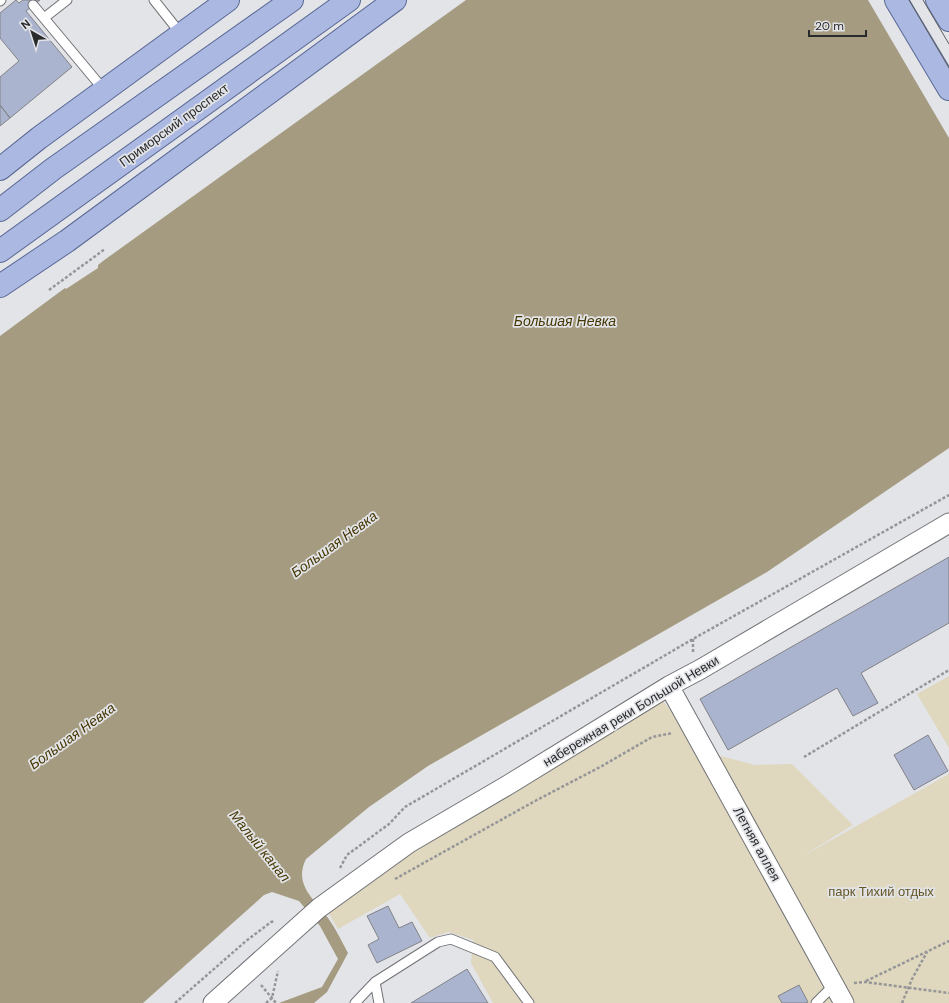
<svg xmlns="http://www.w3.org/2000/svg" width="949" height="1003" viewBox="0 0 949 1003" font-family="'DM Sans',sans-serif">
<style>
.green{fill:#dfd7be}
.water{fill:#a49b80}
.pier{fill:#e3e4e8}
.building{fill:#aab4cf;stroke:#828387}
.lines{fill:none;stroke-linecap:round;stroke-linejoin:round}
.lane-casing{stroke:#717276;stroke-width:11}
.street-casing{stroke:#717276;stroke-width:21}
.primary-casing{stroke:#596894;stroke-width:24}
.path{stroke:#959698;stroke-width:2.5;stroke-dasharray:3 2;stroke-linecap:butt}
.lane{stroke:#fff;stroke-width:9}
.street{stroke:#fff;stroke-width:19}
.primary{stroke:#abb8e1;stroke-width:22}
.tram{stroke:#5e5f60;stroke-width:1}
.labels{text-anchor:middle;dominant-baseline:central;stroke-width:3.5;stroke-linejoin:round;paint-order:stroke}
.street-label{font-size:13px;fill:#292a2b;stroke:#e3e4e8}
.park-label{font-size:13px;fill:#655625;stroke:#e3e4e8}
.water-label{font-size:14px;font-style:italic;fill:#453600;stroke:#e3e4e8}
</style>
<rect width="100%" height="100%" fill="#e3e4e8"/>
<!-- green -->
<path class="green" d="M949,676v72l-32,-54z
M661,699l20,23 32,32 42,11 37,-1 61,61 -50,31 146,-82v229h-456l-22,-40 2,-23 -24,-8 -19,6 -30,-44 -62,35 -13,-22 106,-69z"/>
<!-- water -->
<path class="water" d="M466,0h483v448l-182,124 -339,194 -59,41 -63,52c-13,26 9,41 22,59 8,11 14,24 20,35l-21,39 -13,11h-35l43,-16 16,-28 -18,-33 -21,-25 -27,-9 -8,3 -121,108h-143v-667l65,-48 1,1 32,-21v-3l5,-4z"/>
<!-- pier -->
<path class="pier" d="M868,0h81v138z"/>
<!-- building -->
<path class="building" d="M16,0l3,3 4,-3h17l-14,11 46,56 -62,51 -10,-13v-28l19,-16 -19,-23v-25z
M0,105l10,13 -10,8z
M949,557v66l-88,50 17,30 -25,13 -16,-28 -109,62 -28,-51z
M928,735l20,36 -34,19 -20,-35z
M388,906l11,22 13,-6 10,19 -45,22 -9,-18 11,-6 -12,-23z
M467,969l21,34h-77z
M799,985l9,17 -3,1h-23l-4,-7z"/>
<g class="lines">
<!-- lane casing -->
<g class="lane-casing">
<path id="lane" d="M154,0l27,34
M0,1l1,-1
M33,5l71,85
M44,18l23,-18
M375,982l4,21
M355,1003l20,-21 63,-40 13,-3 44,18 34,46
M816,1003l18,-18"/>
</g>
<!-- street casing -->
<g class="street-casing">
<path id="street" d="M669,686l175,317
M213,1003l106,-95 90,-65 99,-58 161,-99 32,-17 248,-146"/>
</g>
<!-- primary casing -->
<g class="primary-casing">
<path id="primary" d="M896,0l53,89
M937,0l12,20
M0,169l39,-31 189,-138
M0,210l53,-41 239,-169
M0,251l349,-251
M0,286l67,-45 328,-241"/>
</g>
<!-- path -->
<path class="path" d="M49,290l56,-41
M693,652v-13
M804,757l145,-87
M340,868l7,-13 42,-31 16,-17 288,-168 256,-144
M395,879l140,-78 67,-35 50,-29 21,-4
M866,981l83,-40
M854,983l11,-1 84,11
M261,985l15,18
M175,1003l71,-62 25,-19 4,-1
M266,1003l6,-5 6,-27
M902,1003l10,-24 15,-27"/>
<!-- lane -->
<use href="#lane" class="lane"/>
<!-- street -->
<use href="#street" class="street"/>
<!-- primary -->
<use href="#primary" class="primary"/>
<!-- tram -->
<path class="tram" d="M909,0l40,68
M923,0l26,44"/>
</g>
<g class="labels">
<!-- street labels -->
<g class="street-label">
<text transform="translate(174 125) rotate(-36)">Приморский проспект</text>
<text transform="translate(631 711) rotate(-31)">набережная реки Большой Невки</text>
<text transform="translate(757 844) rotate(61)">Летняя аллея</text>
</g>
<!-- park labels -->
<g class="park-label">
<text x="881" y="891">парк Тихий отдых</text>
</g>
<!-- water labels -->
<g class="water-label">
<text x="565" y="321">Большая Невка</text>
<text transform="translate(334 544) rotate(-36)">Большая Невка</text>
<text transform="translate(72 736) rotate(-36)">Большая Невка</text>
<text transform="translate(260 846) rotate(51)">Малый канал</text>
</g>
</g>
<!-- north arrow -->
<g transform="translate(32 32) rotate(321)" stroke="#e3e4e8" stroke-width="3" paint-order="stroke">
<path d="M0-3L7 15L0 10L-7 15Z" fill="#292a2b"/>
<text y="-6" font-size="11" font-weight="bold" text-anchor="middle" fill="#292a2b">N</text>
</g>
<!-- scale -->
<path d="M809 30v6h57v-6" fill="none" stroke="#292a2b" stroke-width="2"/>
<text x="815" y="30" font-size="12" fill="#292a2b" stroke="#e3e4e8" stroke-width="3" paint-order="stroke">20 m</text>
</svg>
